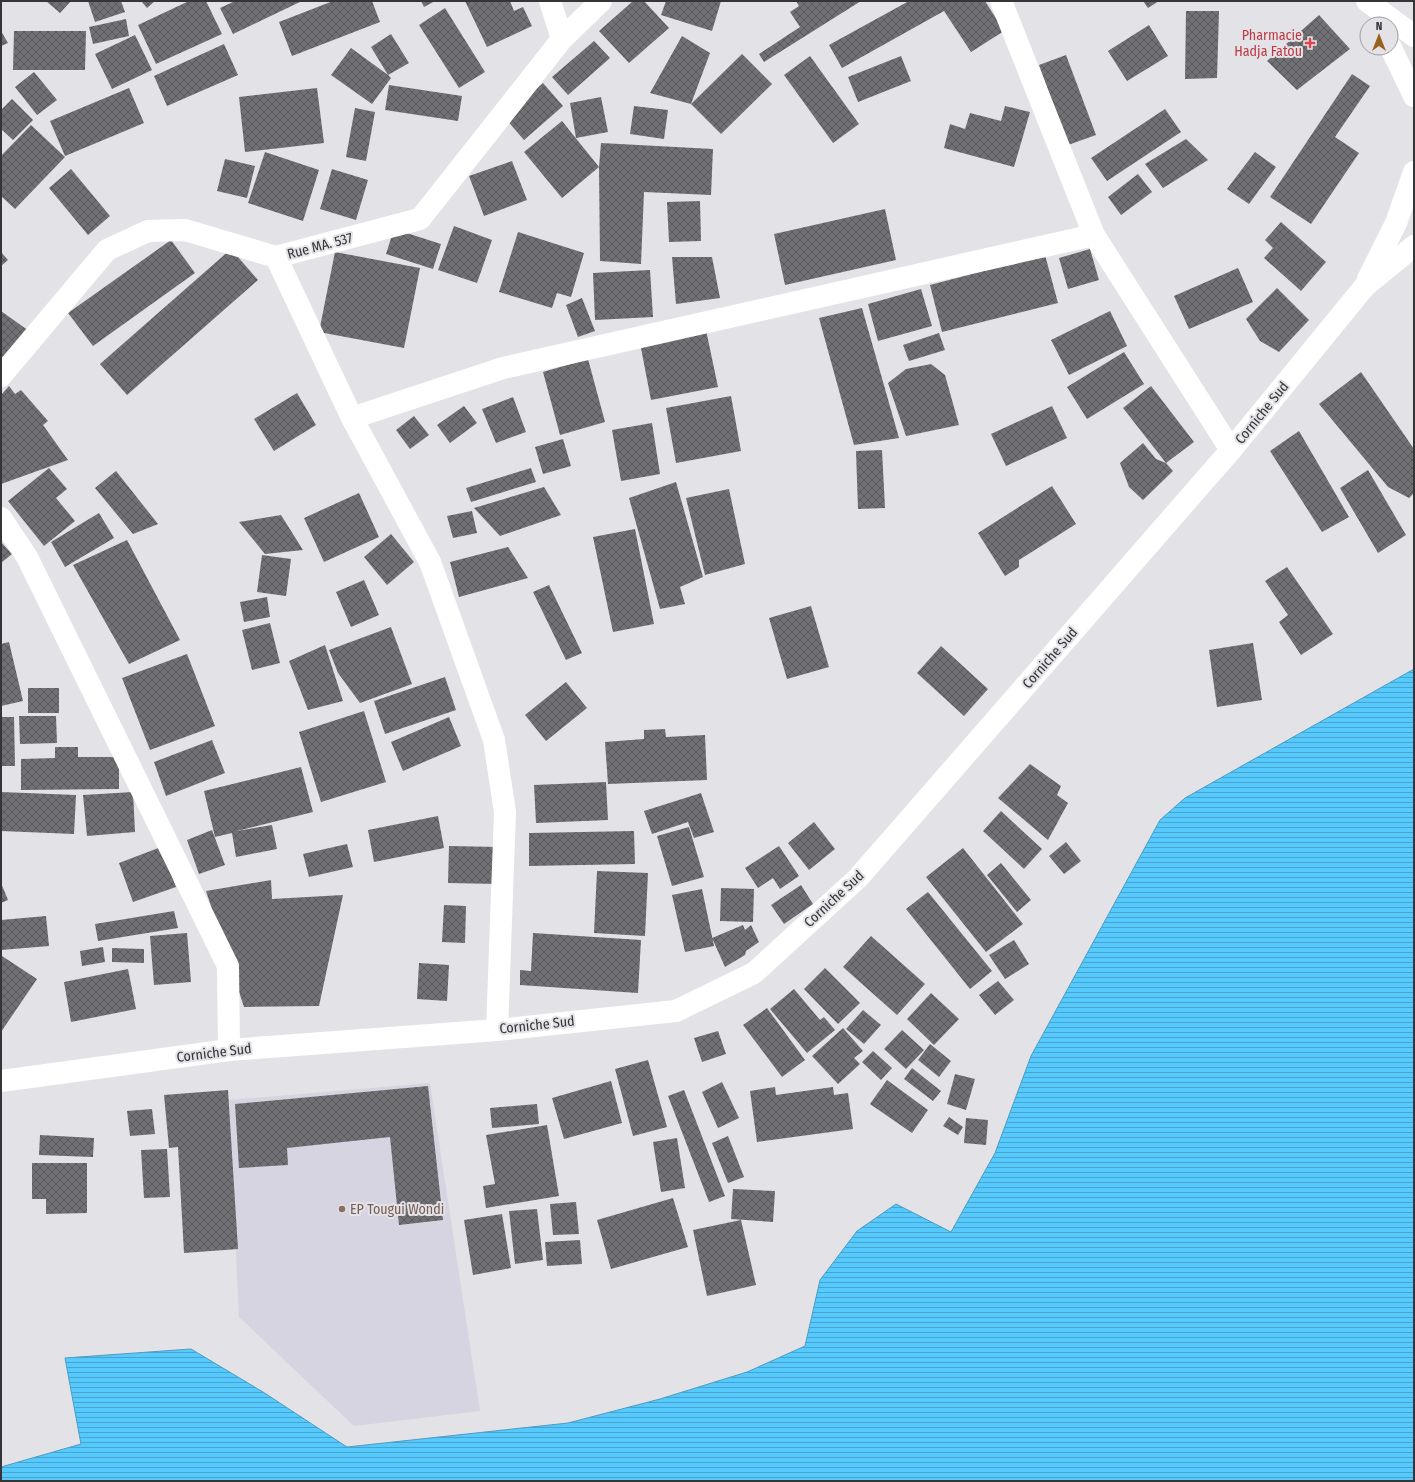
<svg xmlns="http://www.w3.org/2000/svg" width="1415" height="1482" viewBox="0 0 1415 1482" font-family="'Fira Sans Condensed',sans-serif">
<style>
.built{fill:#d5d4e0}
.water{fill:url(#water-rules);stroke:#4c9dc2}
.building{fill:url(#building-cross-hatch)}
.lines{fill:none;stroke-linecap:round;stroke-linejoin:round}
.minor{stroke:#fff;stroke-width:22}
.secondary{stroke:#fff;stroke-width:22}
.health-dot{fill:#e0444e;stroke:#e3e2e7;stroke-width:1.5}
.education-dot{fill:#8d6e63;stroke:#e3e2e7;stroke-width:1.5}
.labels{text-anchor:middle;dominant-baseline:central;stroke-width:4;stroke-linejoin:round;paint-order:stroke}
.health-label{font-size:14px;fill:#be3a42;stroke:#e3e2e7;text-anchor:end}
.street-label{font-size:14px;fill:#353537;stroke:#e3e2e7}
.education-label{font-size:14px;fill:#785e54;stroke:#e3e2e7;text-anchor:start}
</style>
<defs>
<pattern id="water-rules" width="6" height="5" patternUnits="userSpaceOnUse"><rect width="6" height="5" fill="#56c9fd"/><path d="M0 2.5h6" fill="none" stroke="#48a4ce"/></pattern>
<pattern id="building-cross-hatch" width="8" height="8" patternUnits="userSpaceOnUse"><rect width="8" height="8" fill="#717175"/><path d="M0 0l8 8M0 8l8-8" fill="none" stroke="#59595c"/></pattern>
</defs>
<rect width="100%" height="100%" fill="#e3e2e7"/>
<!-- built -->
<path class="built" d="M430,1083l50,328 -126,15 -115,-109 -10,-217z"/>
<!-- water -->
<path class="water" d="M1414,669v812h-1413v-14l80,-23 -16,-86 126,-9 72,43 84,55 221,-24 92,-24 87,-27 58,-26 15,-66 37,-49 39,-27 55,28 44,-79 36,-97 129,-236 25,-22z"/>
<!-- building -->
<path class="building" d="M46,1h25l-11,12z
M88,1h33l4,11 -30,10z
M141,1h14l-8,7z
M189,1h17l16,33 -66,30 -18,-39z
M235,1h67l-69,33 -13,-26z
M333,1h39l8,21 -88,34 -13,-34z
M421,1h14l-11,6z
M465,1h45l4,10 9,-4 9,19 -45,21z
M633,1h11l25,27 -40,35 -30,-32z
M666,1h55l-9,30 -51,-16z
M796,1h65l-97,61 -5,-8 41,-27 -10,-15 9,-6z
M909,1h76l19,30 -33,21 -27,-41 -102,57 -13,-23z
M1143,1h16l-11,7z
M445,8l40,64 -26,16 -40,-63z
M1186,11h33l-2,67 -32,1z
M1319,15l31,34 -53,41 -30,-29z
M126,19l3,17 -36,8 -4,-17z
M1149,25l19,31 -41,25 -19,-30z
M1,31l7,12 -7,3z
M14,31h72l-1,39h-72z
M391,34l18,29 -21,12 3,3 -19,26 -41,-29 20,-27 37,27 -17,-28z
M135,35l17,35 -40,19 -17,-35z
M682,36l28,17 -19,51 -41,-11z
M594,41l16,17 -42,37 -16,-18z
M224,44l14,31 -71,31 -13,-30z
M742,54l30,30 -51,50 -30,-30z
M1066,55l30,80 -28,10 -29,-80z
M810,56l49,68 -26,19 -49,-68z
M901,56l10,25 -53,21 -10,-25z
M34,72l23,28 -20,15 -22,-28z
M1352,74l18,12 -35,51 24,16 -48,71 -41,-27z
M543,83l20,23 -39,34 -20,-23z
M389,85l73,11 -4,25 -73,-11z
M129,88l15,35 -79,33 -15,-35z
M317,88l7,55 -79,9 -6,-55z
M601,97l7,35 -32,6 -6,-35z
M12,99l21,21 -20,20 -12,-11v-19z
M634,106l34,4 -4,29 -34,-5z
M1005,106l25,6 -16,55 -70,-19 6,-24 15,5 5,-16 31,8z
M355,108l20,4 -9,49 -20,-4z
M1165,109l16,23 -74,49 -16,-23z
M562,121l37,46 -37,31 -38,-46z
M31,125l34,32 -50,52 -14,-13v-40z
M1186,139l22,21 -45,28 -18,-24z
M601,143l112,6 -2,46 -67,-3 -3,72 -41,-3 -1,-94z
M265,152l54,18 -16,51 -55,-18z
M1255,152l21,15 -27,37 -22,-15z
M225,159l30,7 -8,32 -30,-7z
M512,161l15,39 -43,16 -15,-40z
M71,169l39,47 -22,19 -39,-47z
M332,169l36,11 -12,40 -36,-11z
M1138,174l14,18 -31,23 -13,-18z
M700,201l1,40 -32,1 -2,-40z
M885,209l11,51 -111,25 -11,-51z
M1281,222l45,40 -25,29 -37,-33 9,-10 -8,-8z
M454,226l38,14 -15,43 -39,-13z
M394,229l47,15 -8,25 -47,-15z
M518,232l66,21 -13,44 -14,-4 -5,15 -53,-16z
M171,240l24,33 -102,73 -25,-33z
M231,249l27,31 -131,115 -27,-31z
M1090,249l9,31 -31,9 -9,-31z
M1,252l7,8 -7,6z
M335,252l85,16 -16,80 -85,-16z
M1045,255l13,48 -116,29 -12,-47z
M672,257h40l8,41 -44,6z
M1238,268l15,34 -64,27 -15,-33z
M650,270l3,47 -58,3 -2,-47z
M1277,288l32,32 -30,32 -19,-11 -14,-22z
M921,289l11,37 -54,15 -10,-37z
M582,298l13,33 -17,6 -12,-32z
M862,308l37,130 -45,7 -35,-127z
M1,311l28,20 -22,29 -6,-4z
M1110,311l17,35 -58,29 -18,-35z
M706,330l12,57 -67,13 -11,-57z
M939,333l6,17 -36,11 -6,-16z
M1124,352l20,32 -57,35 -20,-32z
M588,359l17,63 -45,13 -17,-63z
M931,364l14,11 14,50 -53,11 -18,-53 18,-14z
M1361,372l53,77v44l-5,5 -21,-11 -69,-83z
M9,386l6,8 6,-4 27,31 -5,4 25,35 -67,24v-89z
M1151,386l43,56 -28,21 7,8 -30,29 -14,-13 -9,-24 23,-20 13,16 10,4 -43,-55z
M297,393l19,32 -42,26 -20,-32z
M731,396l10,55 -65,12 -10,-55z
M513,397l13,35 -30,11 -14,-34z
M464,406l13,17 -27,20 -13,-18z
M1052,406l15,32 -61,28 -15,-32z
M414,416l15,19 -19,14 -14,-19z
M652,423l8,51 -39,7 -9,-51z
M1299,431l50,86 -27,15 -52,-81z
M563,439l8,27 -28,8 -8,-27z
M882,450l3,58 -27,1 -2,-58z
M49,468l18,21 -11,9 19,23 -31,25 -36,-45z
M531,468l5,14 -65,20 -5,-14z
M1368,470l38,65 -28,18 -38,-65z
M116,471l42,53 -25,10 -38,-46z
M676,482l27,95 -23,10 5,17 -25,5 -31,-111z
M1052,486l24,38 -57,36v7l-14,9 -27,-43z
M544,487l17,28 -61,21 -26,-28z
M729,489l16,75 -40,11 -19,-77z
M359,493l20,44 -55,25 -20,-44z
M472,511l5,22 -24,5 -6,-22z
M99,513l15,25 -49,29 -14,-25z
M281,515l22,35 -38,4 -26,-32z
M635,529l19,95 -41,8 -20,-95z
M391,534l23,28 -27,23 -23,-28z
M127,540l53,100 -51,24 -56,-99z
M1,542l11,12 -11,9z
M508,547l20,31 -69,19 -9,-35z
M262,555l29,4 -5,37 -29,-4z
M1287,567l46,67 -32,21 -22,-33 9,-7 -23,-34z
M364,580l15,35 -28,12 -15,-35z
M549,585l33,68 -16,7 -33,-68z
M267,597l3,20 -26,5 -4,-20z
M811,606l18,61 -42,12 -18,-61z
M270,623l10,40 -28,7 -10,-40z
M391,627l21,57 -52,19 -22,-30 -9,-23z
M9,642l14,59 -22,5v-62z
M1253,643l9,57 -45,7 -8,-57z
M325,645l18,56 -35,9 -19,-49z
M941,646l47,43 -24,27 -47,-43z
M187,654l28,72 -65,24 -28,-72z
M445,677l11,33 -71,24 -11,-33z
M566,682l21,26 -41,33 -21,-26z
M28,688h31v25h-31z
M364,711l22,71 -65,20 -22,-70z
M19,716h37l1,27 -37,1z
M1,717h13l1,49h-14z
M449,717l12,29 -58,25 -12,-29z
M665,729l1,8 39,-2 2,45 -99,4 -3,-42 39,-3v-9z
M212,740l13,33 -59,23 -12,-34z
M55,747h23v10h41v32l-98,1v-31l34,-1z
M1030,764l31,22 -4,9 11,8 -20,37 -50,-42z
M301,767l12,45 -76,19 35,-6 5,24 -41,8 -4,-24 -17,4 -11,-46z
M606,782l2,38 -72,3 -2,-38z
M1,792l75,3 -2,39 -73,-3z
M133,792l2,40 -48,4 -4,-41z
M701,793l13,39 -20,6 -6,-16 -36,12 -8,-23z
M1001,811l41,38 -18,20 -41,-38z
M438,816l6,32 -70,14 -6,-32z
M814,822l21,27 -26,21 -21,-27z
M689,827l15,50 -32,9 -15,-50z
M212,830l13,35 -26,9 -12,-34z
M634,831l1,33 -106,2v-33z
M1066,842l15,19 -17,13 -15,-18z
M347,844l6,23 -44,10 -6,-23z
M449,846l50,1 -1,37 -50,-1z
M779,846l20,30 -19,13 -7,-11 -15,10 -13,-20z
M161,847l15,40 -43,15 -14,-39z
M963,848l60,76 -37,28 -60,-75z
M1001,863l30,37 -14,12 -30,-37z
M597,871l51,2 -3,63 -51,-3z
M271,880l1,19 71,-4 -24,111 -75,1 -38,-116z
M1,883l7,17 -7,3z
M801,885l12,19 -29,20 -13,-19z
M721,888l33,1 -1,33 -33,-1z
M702,889l12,57 -29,6 -13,-57z
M928,892l64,79 -22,18 -64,-80z
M444,905l22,1 -1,37 -23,-1z
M174,911l4,17 -80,13 -3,-17z
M46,916l3,30 -48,4v-30z
M743,925l2,5 6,-5 8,17 -13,9 -1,4 -20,12 -13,-29z
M187,933l4,49 -37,3 -4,-49z
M533,933l108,7 -3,53 -118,-8v-15l11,1z
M871,936l54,48 -28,31 -54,-48z
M1014,940l15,24 -24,15 -16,-24z
M103,947l2,15 -23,4 -2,-15z
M112,948l32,1v14l-32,-1z
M2,956l35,23 -36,53v-75z
M419,963l30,2 -2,36 -30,-2z
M825,968l35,35 -22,21 -34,-35z
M128,969l8,40 -65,13 -7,-40z
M998,981l16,19 -19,15 -16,-20z
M794,989l26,31 4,-3 11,13 -28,23 -37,-44z
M931,993l28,26 -25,26 -27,-26z
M767,1008l38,52 -23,17 -39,-52z
M863,1010l18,15 -17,19 -18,-15z
M843,1028l20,23 -9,7 6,6 -22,20 -26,-28z
M902,1030l22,20 -18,19 -22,-20z
M718,1031l8,23 -24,8 -8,-24z
M930,1044l21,17 -12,16 -21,-17z
M873,1051l19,17 -11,12 -19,-18z
M648,1060l19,67 -34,9 -18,-67z
M912,1068l29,23 -8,10 -29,-22z
M955,1074l20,5 -9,31 -19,-6z
M887,1080l41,30 -16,23 -42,-29z
M611,1081l11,42 -58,16 -12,-41z
M722,1082l17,36 -21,10 -16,-36z
M428,1086l15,134 -44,5 -9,-88 -103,11 1,17 -49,3 -4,-64z
M775,1087l1,8 57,-8 1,8 14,-2 5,36 -96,13 -7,-51z
M228,1090l10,159 -54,4 -6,-106 -9,1 -5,-53z
M684,1090l41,106 -16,6 -41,-106z
M537,1104l2,20 -47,4 -2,-20z
M152,1109l3,25 -25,2 -3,-25z
M949,1117l14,10 -5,8 -15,-9z
M966,1118l22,2 -2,25 -22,-2z
M547,1125l12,71 -73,12 -3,-22 12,-2 -9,-49z
M40,1135l54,3 -1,19 -54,-2z
M728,1136l16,41 -16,6 -16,-40z
M677,1138l8,50 -24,4 -8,-50z
M167,1149l3,48 -26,1 -3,-48z
M32,1163h55v50l-41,1v-15h-14z
M733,1189l42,2 -2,31 -42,-3z
M673,1198l15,49 -77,22 -14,-49z
M576,1202l3,32 -26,1 -3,-31z
M537,1209l6,51 -28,4 -6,-53z
M502,1214l9,54 -38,7 -9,-55z
M741,1220l15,65 -49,11 -14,-66z
M580,1240l2,24 -35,2 -2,-24z"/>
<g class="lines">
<!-- minor -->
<path class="minor" d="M550,1l12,38
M1001,1l93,234 137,215
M276,257l76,161 78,144 64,178 11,72 -8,218
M1,376l106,-126 41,-19 37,-1 91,27 144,-38 142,-180 39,-38
M352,418l151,-50 591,-133
M1,518l26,39 201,409 1,84"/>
<!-- secondary -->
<path class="secondary" d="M1367,1l47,35
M1391,48l23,48
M1368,279l28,-56 18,-51
M1,1081l228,-31 268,-20 179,-19 78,-38 104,-95 373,-428 134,-164 49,-40"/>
</g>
<!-- markers -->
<path class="health-dot" d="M1308 37h4v4h4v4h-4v4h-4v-4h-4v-4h4z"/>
<circle class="education-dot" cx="342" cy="1209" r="4"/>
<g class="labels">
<!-- health labels -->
<g class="health-label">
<text x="1302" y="35">Pharmacie<tspan x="1302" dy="16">Hadja Fatou</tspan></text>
</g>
<!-- street labels -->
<g class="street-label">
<text transform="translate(320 246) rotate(-15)">Rue MA. 537</text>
<text transform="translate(1262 413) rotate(-51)">Corniche Sud</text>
<text transform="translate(1050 658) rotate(-49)">Corniche Sud</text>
<text transform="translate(834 899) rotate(-43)">Corniche Sud</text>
<text transform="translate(537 1025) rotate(-6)">Corniche Sud</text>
<text transform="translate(214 1053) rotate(-7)">Corniche Sud</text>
</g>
<!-- education labels -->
<g class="education-label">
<text x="350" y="1209">EP Tougui Wondi</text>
</g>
</g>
<!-- border -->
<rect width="1415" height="1482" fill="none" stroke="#353537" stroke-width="4"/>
<!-- north arrow -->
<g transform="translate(1379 36)"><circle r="19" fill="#e3e2e7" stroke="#9d9da1"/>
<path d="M0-3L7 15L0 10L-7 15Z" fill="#98611b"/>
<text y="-6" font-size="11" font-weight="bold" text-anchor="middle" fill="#353537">N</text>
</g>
</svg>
